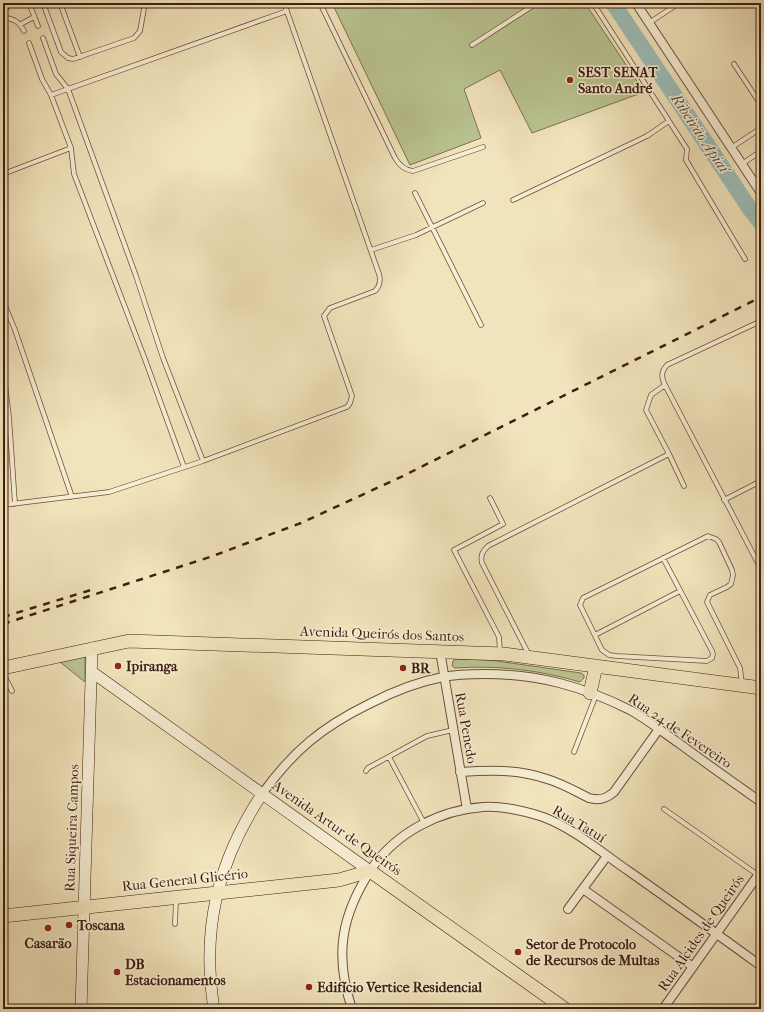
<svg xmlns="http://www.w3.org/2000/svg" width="764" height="1012" viewBox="0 0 764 1012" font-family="'IM FELL French Canon',serif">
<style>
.green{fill:#b9c491;stroke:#7c7151}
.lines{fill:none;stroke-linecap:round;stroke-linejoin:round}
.river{stroke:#9cbdb7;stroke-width:16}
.lane-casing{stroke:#6c4f3c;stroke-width:5.5}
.street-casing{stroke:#6c4f3c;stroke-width:10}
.secondary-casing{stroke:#3f1e11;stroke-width:12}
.primary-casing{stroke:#3f1e11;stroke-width:14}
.highway-casing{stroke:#3f1e11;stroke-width:16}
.lane{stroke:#f6edd3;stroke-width:4}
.street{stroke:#f6edd3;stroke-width:8}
.secondary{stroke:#f6edd3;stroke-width:11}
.primary{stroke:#f1e3bb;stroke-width:13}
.highway{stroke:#f1e3bb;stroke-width:15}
.rail{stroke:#3f1e11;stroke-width:2.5;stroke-dasharray:7 7;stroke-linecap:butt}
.poi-dot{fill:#8f2418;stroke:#f6edd3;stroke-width:1.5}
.labels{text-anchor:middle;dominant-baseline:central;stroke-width:3;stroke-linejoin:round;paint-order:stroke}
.poi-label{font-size:14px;font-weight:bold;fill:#3f1e11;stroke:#f6edd3;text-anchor:start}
.street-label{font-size:14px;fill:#3f1e11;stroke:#f6edd3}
.water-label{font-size:15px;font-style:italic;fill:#5b4e43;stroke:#f6edd3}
</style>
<rect width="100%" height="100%" fill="#f1e3bb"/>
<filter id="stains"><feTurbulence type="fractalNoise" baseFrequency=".005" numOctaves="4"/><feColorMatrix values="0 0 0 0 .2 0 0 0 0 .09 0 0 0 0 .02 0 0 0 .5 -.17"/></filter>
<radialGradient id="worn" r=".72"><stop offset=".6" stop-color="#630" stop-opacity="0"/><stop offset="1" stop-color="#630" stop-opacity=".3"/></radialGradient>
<!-- green -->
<path class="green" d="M332,3h253l59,89 -112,41 -32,-63 -36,19 17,49 -71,27z
M85,657v25l-25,-20 24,-5z
M456,659l34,1 91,13 3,2v3l-4,4c-40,-12 -83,-17 -125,-14l-3,-2 1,-5z"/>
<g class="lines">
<!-- river -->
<path class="river" d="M613,3l137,206 11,14"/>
<!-- lane casing -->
<g class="lane-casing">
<path id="lane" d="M29,3l9,23
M43,3l18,49 7,6 5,1 61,-21 6,-7 5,-28
M60,3l20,54
M320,3l75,155c4,7 9,12 18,13l70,-24
M593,3l94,146 -1,11 59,99
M3,17c10,2 16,4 21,14
M649,23l30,-20
M21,24l13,-7
M43,38l13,36 12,15 68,187 27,82 40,103
M29,43l13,36 9,16 20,53 3,26 72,188 38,105
M472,45l65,-42
M734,64l27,41
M51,95l236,-84
M731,148l30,-20
M742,164l19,-13
M3,174l68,-26
M415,193l66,132
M513,200l134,-64 22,-15
M371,250l45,-15 67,-32
M3,301l12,29 57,167
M761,321l-94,44c-6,7 -6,12 -2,20l96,184
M3,369l6,48 6,87
M665,385l-14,10 -5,15 23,44 15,32
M490,498l13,26 -49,26 45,87 1,15
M724,500l37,-19
M3,505l106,-13 94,-31 144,-54 3,-4 2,-7 -28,-80 6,-8 45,-17c5,-5 6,-10 4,-17l-95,-271
M663,558l49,93 1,3 -1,4 -5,3 -90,-5 -8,-1 -7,-5 -22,-45 3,-7 125,-62 8,3 3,3 13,28 1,5 -2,9 -4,3 -17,8 -3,7 33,66 2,16
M595,635l85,-44
M529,655l-47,-92c-2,-8 1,-12 6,-17l181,-92
M3,673l9,18
M574,752l22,-57
M389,757l35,66
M366,771l2,-3 59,-32 26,-6
M664,809l94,66
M175,924l1,-25"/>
</g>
<!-- street casing -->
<g class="street-casing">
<path id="street" d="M636,3l125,190
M440,651l27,158
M460,772c30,-2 58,-3 87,7 14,4 28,12 42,19 10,3 17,1 25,-6l45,-63
M262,794c31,-43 60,-67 107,-90 23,-12 48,-22 74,-27 14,-3 28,-3 42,-3 53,0 97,12 145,36 18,10 34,23 50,34 27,20 54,39 81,58
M583,889l110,78
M568,909l39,-53
M352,1009c-18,-54 -11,-94 20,-141 25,-36 68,-58 111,-61 19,-1 42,4 60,10 32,12 59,36 87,55 44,31 87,62 131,94
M663,1009l98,-138"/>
</g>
<!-- secondary casing -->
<g class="secondary-casing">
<path id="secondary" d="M92,672l278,199
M81,1009l11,-361
M214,1009c-13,-80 4,-148 48,-215"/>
</g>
<!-- primary casing -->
<g class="primary-casing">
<path id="primary" d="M3,668l126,-27 375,13 257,34
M590,693l6,-27
M3,916l336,-36 31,-9 195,138"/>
</g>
<!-- highway casing -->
<g class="highway-casing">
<path id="highway" d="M3,4l1,-1"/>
</g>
<!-- lane -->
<use href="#lane" class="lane"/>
<!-- street -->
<use href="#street" class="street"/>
<!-- secondary -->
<use href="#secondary" class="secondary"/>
<!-- primary -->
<use href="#primary" class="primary"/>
<!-- highway -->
<use href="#highway" class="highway"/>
<!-- rail -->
<path class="rail" d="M3,617l88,-27
M3,624l207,-67 91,-34 102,-47 358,-179"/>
</g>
<!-- markers -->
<g class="poi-dot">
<circle cx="570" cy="80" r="4"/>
<circle cx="118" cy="666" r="4"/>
<circle cx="403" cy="668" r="4"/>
<circle cx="69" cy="925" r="4"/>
<circle cx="48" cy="928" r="4"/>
<circle cx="518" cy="952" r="4"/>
<circle cx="117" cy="972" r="4"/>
<circle cx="309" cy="987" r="4"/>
</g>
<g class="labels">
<!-- poi labels -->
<g class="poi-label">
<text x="578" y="72">SEST SENAT<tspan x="578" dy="16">Santo André</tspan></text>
<text x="126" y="666">Ipiranga</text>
<text x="411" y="668">BR</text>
<text x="77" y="925">Toscana</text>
<text x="48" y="943" text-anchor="middle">Casarão</text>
<text x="526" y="944">Setor de Protocolo<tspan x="526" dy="16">de Recursos de Multas</tspan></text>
<text x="125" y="964">DB<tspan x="125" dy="16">Estacionamentos</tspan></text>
<text x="317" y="987">Edifício Vertice Residencial</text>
</g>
<!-- street labels -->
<g class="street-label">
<text transform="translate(382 634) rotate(2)">Avenida Queirós dos Santos</text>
<text transform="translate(466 728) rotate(80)">Rua Penedo</text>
<text transform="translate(680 731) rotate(34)">Rua 24 de Fevereiro</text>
<text transform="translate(579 824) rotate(31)">Rua Tatuí</text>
<text transform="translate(72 828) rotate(-88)">Rua Siqueira Campos</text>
<text transform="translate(337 828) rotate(35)">Avenida Artur de Queirós</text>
<text transform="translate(185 880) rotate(-6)">Rua General Glicério</text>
<text transform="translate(701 933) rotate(-55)">Rua Alcides de Queirós</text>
</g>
<!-- water labels -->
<g class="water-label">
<text transform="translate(700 133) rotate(56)">Ribeirão Apiaí</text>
</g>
</g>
<!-- margin -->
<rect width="764" height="1012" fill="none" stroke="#f1e3bb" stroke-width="16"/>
<rect x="4" y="4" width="756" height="1004" fill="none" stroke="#3f1e11" stroke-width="2"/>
<rect x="8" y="8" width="748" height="996" fill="none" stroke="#3f1e11"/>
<rect width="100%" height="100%" filter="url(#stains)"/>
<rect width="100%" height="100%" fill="url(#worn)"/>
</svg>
